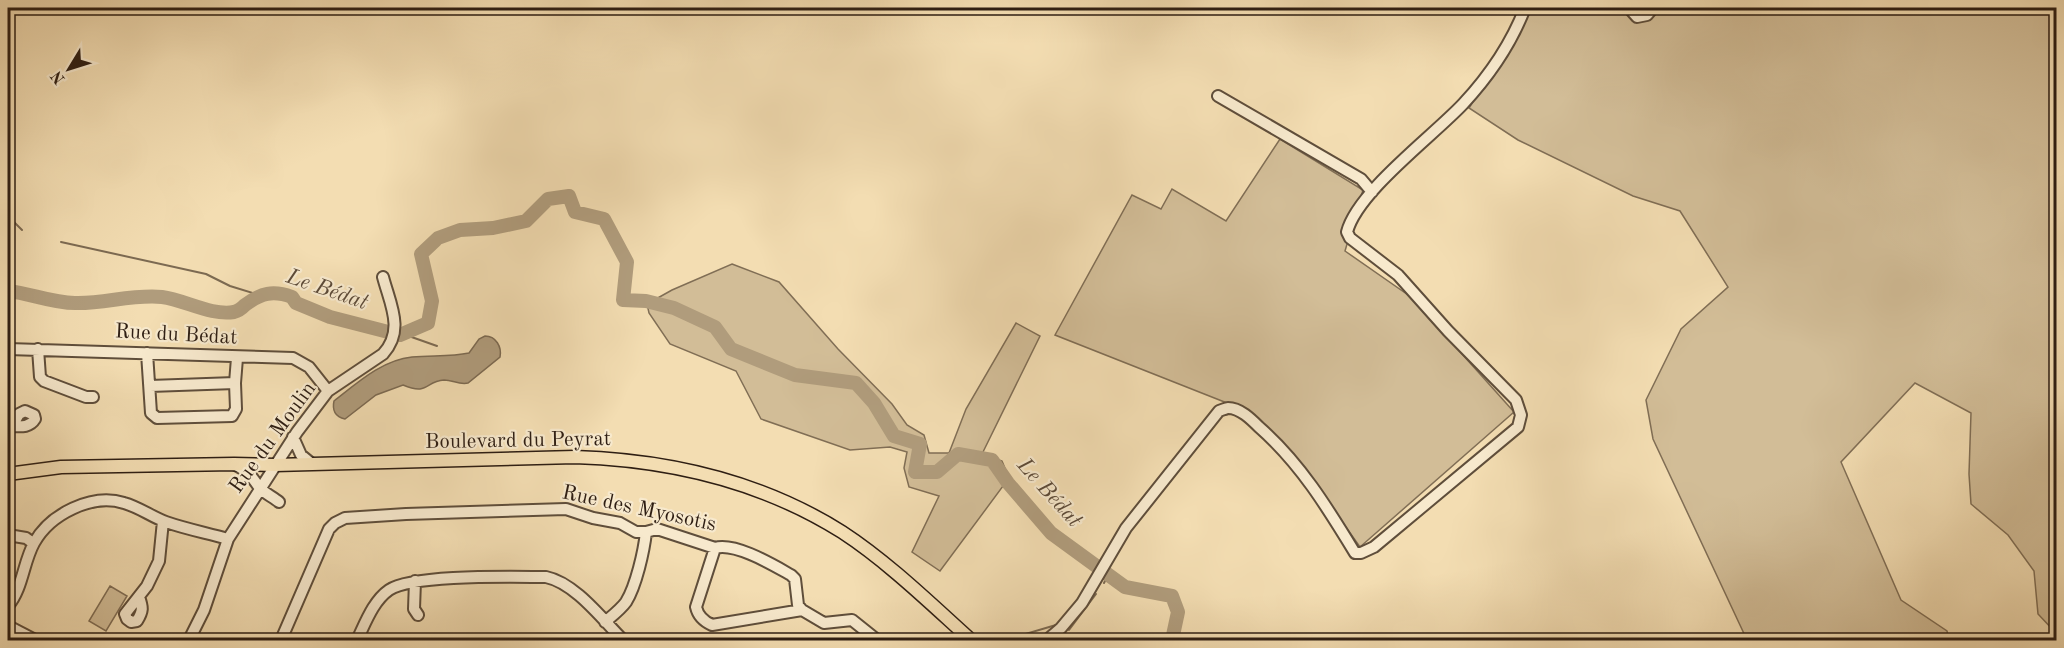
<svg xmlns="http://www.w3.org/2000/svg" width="2064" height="648" viewBox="0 0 2064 648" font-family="'Old Standard TT',serif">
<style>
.green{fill:#d2bd97;stroke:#806e55;stroke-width:1.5}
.water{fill:#b09c7c;stroke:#7c6a52;stroke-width:1.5}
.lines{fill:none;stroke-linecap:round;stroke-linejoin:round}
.stream{stroke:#7c6a52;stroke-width:2}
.river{stroke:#b09c7c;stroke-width:14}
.minor-casing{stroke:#5f4e3b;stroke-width:14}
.major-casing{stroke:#2e1e13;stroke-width:15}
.minor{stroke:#f7e9cd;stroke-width:10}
.major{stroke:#f3ddb2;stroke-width:12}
.labels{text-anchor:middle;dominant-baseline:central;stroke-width:4.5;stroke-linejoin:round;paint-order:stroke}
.street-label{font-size:21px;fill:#2e1e13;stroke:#f7e9cd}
.water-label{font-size:22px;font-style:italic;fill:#5c4a38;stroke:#f7e9cd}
</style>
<rect width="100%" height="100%" fill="#f3ddb2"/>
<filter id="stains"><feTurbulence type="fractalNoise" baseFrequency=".00333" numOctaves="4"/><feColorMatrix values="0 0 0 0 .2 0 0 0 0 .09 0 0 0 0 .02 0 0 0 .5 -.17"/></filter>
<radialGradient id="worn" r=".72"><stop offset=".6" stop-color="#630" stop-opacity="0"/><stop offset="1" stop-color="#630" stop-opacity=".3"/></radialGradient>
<!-- green -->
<path class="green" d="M1522,8h534v625l-18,-19 -4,-43 -26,-36 -37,-31 -2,-30 2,-61 -56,-30 -74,79 60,138 46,31 2,9h-202l-94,-201 -7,-39 35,-71 47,-42 -48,-76 -47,-15 -115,-56 -49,-32 37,-58z
M1280,139l83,51 -18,61 66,46 103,115 -154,135 -63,-89 -36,-34 -34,-21 -172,-68 77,-140 29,14 11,-20 54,32z
M732,264l47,18 59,67 54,55 15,21 17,10 5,18h20l17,-44 50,-86 24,13 -58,118 20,7 7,17 -69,93 -28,-19 27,-56 -30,-9 -5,-19 3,-16 -17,-5 -40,3 -89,-31 -25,-48 -66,-27 -21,-31 -2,-9 25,-14z
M110,586l17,10 -21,35 -17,-10z"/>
<!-- water -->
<path class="water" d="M485,336c11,0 17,11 15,21l-32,26c-9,2 -15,-3 -24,-3 -19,1 -15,16 -41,5l-27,10 -31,24c-10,-2 -13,-9 -11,-18 23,-18 48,-41 78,-44 19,-2 38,0 57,-4l10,-14z"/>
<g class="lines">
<!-- stream -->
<path class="stream" d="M8,216l14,14
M61,242l145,32 24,12 29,9
M403,334l34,12
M1103,574l4,3 -3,6
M1069,630l27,-36
M1005,640l51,-15
M1061,640l1,-1"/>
<!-- river -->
<path class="river" d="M8,291c22,2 43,12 67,12 29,1 57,-9 87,-6 23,3 49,19 72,15 4,-1 8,-4 11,-7 16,-12 28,-15 47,-8l4,6 34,14 70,18 28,-12 4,-22 -11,-47 17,-16 22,-8 33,-2 33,-7 22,-22 21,-3 6,16 29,7 23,43 -4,38 23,1 28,7 41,19 16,22 64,26 61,8 18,20 20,33 26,8 -5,28h22l21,-18 34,6 16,23 43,50 74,54 47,9 6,16 -6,28"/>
<!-- minor casing -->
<g class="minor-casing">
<path id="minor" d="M1629,8l8,9 10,-2 6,-7
M1218,96l143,83 11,13
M8,349l285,9 16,9 19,24
M38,349l2,28 4,4 42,16h7
M147,353l4,60 6,5 75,-2 4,-7 -1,-26 2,-25
M150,386l85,-3
M8,426c10,0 21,3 27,-7l-1,-4 -9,-4 -6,3 -7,12
M293,437l8,18 11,9
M234,464c15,8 16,10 25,23 5,6 14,10 20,15
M8,535l18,3 7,5
M715,548l-19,59c2,9 7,14 16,18l90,-15
M415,581l-1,28 4,6
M139,597c4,11 4,14 -2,24l-6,1 -4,-3 -2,-5 22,-28 12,-25 4,-40
M8,606c15,-18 15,-43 26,-63 16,-29 58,-50 90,-40 15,4 28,14 42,19 20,7 41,11 62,17
M605,622c7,-6 16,-13 21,-20 10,-16 18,-51 20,-70
M8,626l27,14
M189,640l15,-30 24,-71 69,-107 31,-41 55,-37c22,-24 7,-50 0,-77
M281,640l48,-111 6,-6 10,-5 61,-4 160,-5 27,9 27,5 16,9h10l11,-3 58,19c20,-6 58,17 76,27l4,4 3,26 4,5 22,13 28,-3 25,20
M357,640c8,-16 16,-39 32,-50 24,-16 125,-13 157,-13 29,6 56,42 77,63
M1047,640l14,-12 21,-25 44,-75 93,-117c0,0 8,-3 9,-3 12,0 23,11 31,19 41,36 68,80 96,126h6l13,-6 144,-120 3,-12 -5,-15 -68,-69 -50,-56 -48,-37 -3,-6c10,-40 86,-96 116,-128 27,-29 48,-60 62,-96"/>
</g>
<!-- major casing -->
<g class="major-casing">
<path id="major" d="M8,474l53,-7 173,-3 41,1 300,-8c94,3 186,24 267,75 46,30 89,72 129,108"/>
</g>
<!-- minor -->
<use href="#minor" class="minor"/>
<!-- major -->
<use href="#major" class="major"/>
</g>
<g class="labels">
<!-- street labels -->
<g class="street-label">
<text transform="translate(176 335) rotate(3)">Rue du Bédat</text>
<text transform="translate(273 438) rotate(-54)">Rue du Moulin</text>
<text transform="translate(518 441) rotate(-1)">Boulevard du Peyrat</text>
<text transform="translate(639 509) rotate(12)">Rue des Myosotis</text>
</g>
<!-- water labels -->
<g class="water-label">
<text transform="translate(327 290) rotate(19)">Le Bédat</text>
<text transform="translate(1049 493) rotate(48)">Le Bédat</text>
</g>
</g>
<!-- margin -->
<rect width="2064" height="648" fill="none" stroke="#f3ddb2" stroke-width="30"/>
<rect x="9" y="9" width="2046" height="630" fill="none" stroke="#2e1e13" stroke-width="3"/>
<rect x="15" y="15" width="2034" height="618" fill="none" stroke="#2e1e13" stroke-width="1.5"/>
<!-- north arrow -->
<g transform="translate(69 69) rotate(232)" stroke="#f7e9cd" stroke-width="4.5" paint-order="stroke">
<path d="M0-4.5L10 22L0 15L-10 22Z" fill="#2e1e13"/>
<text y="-9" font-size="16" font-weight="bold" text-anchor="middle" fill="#2e1e13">N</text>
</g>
<rect width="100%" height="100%" filter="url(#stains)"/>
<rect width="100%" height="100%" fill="url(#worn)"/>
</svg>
